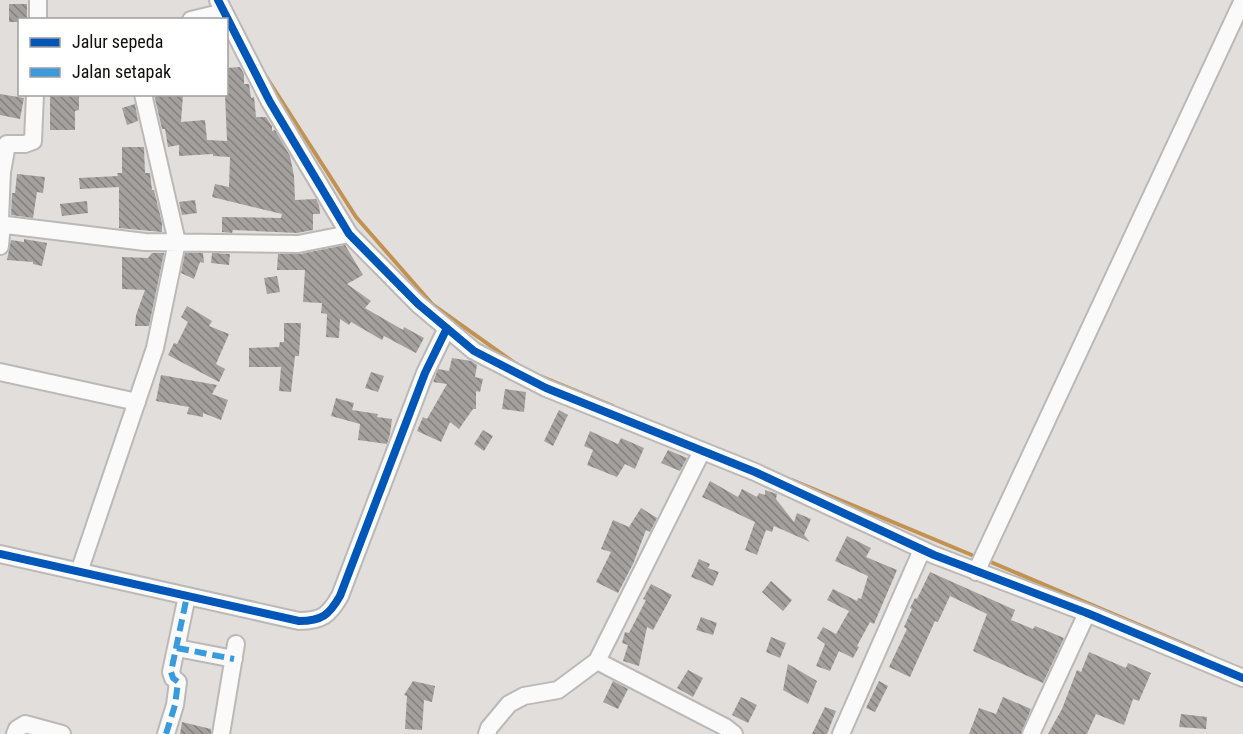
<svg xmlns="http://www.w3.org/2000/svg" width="1243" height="734" viewBox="0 0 1243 734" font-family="'Roboto Condensed',sans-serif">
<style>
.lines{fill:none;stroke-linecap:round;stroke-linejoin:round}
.stream{stroke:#c29253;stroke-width:4}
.building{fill:url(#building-back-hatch)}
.minor-casing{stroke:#bbb9b7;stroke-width:20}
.minor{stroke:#fafafa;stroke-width:16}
.quiet{stroke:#3a9ade;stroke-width:6;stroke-dasharray:12 6;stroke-linecap:butt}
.cycleway-casing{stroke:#fff;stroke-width:11}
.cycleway{stroke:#0057b8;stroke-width:8}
</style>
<defs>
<pattern id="building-back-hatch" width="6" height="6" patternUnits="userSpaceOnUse" patternTransform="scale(1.5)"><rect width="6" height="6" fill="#a3a09e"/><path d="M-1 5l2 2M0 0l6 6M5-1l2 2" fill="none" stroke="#83817f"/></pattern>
</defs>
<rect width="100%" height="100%" fill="#e1dedb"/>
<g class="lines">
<!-- stream -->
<path class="stream" d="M265,75l91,142 77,88 86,61
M540,376l73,30
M792,480l187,78
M986,560l217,92"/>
</g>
<!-- building -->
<path class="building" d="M9,4h18v16h-7v2h-11z
M240,67l4,7v10h5l2,14 3,-1 2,20h10l6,9v5l3,-1 15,26 4,20 1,24 21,-1 3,6 1,9h-7v16l-16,3 -64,-3 -1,3 -10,-1v-15l59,1 1,-4 -70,-17 3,-13 14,3 1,-30 -17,-1v-2l-34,2v-11l-11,2 -3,-18h-3l-8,-35h29l-2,28 24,-2 2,20 20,1 -2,-47h4l-2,-26z
M0,94l24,4 -4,21 -20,-4z
M50,94h29v16l-4,1v19h-25z
M135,104l3,17 -11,4 -5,-17z
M122,147h22l1,26h5l2,17h2l8,33v9l-43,-4v-41l-39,2 -1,-11 39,-2 -1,-3h5z
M17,174l28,3 -2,16 -6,-1 -4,26 -22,-3 1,-22h3z
M195,200l2,13 -15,2 -3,-13z
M87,201l1,12 -26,3 -2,-12z
M24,239l23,4 -5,23 -9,-2v-2l-26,-2 4,-20 13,2z
M345,245l18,30 -16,9 24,17 -6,7 38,22 1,-3 20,11 -8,15 -32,-17 -2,4 -31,-18 -2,3 -9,-6 -1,19 -13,-1 1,-23 -6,-1 1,-10 -19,-1 2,-32h-28l1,-16h22z
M152,253h12l-15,73h-14l1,-11 9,-25 -23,-1v-32l26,1z
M185,253h18l1,10 -4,-1 -6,17 -13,-6z
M212,253l18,1 -1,11 -18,-2z
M277,276l3,16 -13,2 -3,-16z
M187,306l25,15 -3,5 20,8 -13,30 9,5 -6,13 -51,-27 6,-12 3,1 11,-22 -7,-5z
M284,323h17l-2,33h-4l-4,36 -12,-1 2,-24h-32v-19l30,-1 1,-5h4z
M452,358l19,3 6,4 -2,12 8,2 -3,13 -4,-1v18h-3l-14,20 -9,-7 -9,20 -24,-11 6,-14 4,2 20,-35 -14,-2 2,-5 3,-8 11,2z
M371,372l13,4 -6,16 -13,-4z
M161,375l56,10 -5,9 16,6 -7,20 -18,-7v4l-16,-3 2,-7 -33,-6z
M505,389l21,3 -2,20 -22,-3z
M336,398l18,5 -2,7 26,4 -1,3 15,2 -2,15 -3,10 -29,-4 2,-16 -29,-8z
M559,410l9,5 -15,31 -9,-5z
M483,430l10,6 -9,15 -10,-7z
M590,431l28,13 3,-6 23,10 -9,21 -10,-5 -8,13 -30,-12 6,-15 -9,-4z
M668,450l19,8 -7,13 -19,-8z
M710,481l28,16 4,-8 15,8 2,-4 6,2v-5l12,4 -1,5 18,23 3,-9 14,6 -7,16 6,7 -36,-16 -2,6 -6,-2 -9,25 -12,-5 10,-28 -53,-25z
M641,508l16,10 -7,14 -4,-2 -13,34 -15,29 -22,-11 15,-30 -10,-3 12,-29 16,7z
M847,536l24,12 -5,9 31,13 -23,54 -4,-2 -13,24 2,1 -6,11 -14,-7 -9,20 -14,-5 9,-22 -8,-6 6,-11 13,7 13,-23 -22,-11 6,-11 24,12 1,-3 3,1 7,-23 -33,-15z
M699,559l11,5 -2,4 11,4 -6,14 -22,-9z
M930,572l85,38 -4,10 22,9 2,-3 29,12 -21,45 -70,-32 14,-37 -37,-18 -12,26 -3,-1 -25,56 -21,-10 18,-38 -3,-2 8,-18 -2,-1 5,-10 2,1z
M771,581l21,19 -9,11 -21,-19z
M651,584l21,11 -19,35 -6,-3 -8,39 -16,-5 5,-16 -6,-2 3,-11 4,1 17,-33 -3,-1z
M701,617l16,6 -4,12 -17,-5z
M771,637l15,6 -6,15 -14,-6z
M1089,652l37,16 2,-5 23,10 -12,28 -6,-2 -9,26 -28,-11 -9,20h-39l14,-25 15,-39 4,2z
M788,664l29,17 -9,23 -25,-14z
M688,670l15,8 -10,19 -16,-9z
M413,681l22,5 -3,16 -8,-2 -2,30 -17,-1 2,-33 -3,-1z
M613,681l15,8 -10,20 -15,-7z
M879,681l9,5 -13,26 -9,-4z
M741,697l16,8 -9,18 -16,-8z
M1003,697l28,12 -10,25h-52l10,-26 17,6z
M825,707l11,4 -9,23h-15z
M1181,714l26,3 -1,12 -27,-2z
M182,722l29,7v5h-31z"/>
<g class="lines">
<!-- minor casing -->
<g class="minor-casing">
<path id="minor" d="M218,0l52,102 79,132 69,70 56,47 72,37 209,84 179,83 153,58 156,65
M38,20v-20
M191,20l33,-8
M35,94l-2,47 -8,3h-18l-5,28 -2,47 2,4 4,2 139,17 153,2 51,-10
M0,246l2,-23
M0,372l137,30
M0,554l299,67c23,0 30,-6 41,-25l85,-223 22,-45
M79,572l76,-224 22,-106 -34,-148
M976,572l267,-572
M177,648l57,11
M597,661l128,66 9,7
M15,734l2,-5 8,-5 37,10
M166,734l9,-29 3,-23 -5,-4 -2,-6 16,-76
M221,734l15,-90
M487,734l2,-6 20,-24 15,-8 34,-6 39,-29 105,-210
M841,734l81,-184
M1031,734l56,-121"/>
</g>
<!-- minor -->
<use href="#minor" class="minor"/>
<!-- quiet -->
<path class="quiet" d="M177,648l57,11
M166,734l9,-29 3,-23 -5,-4 -2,-6 16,-76"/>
<!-- cycleway casing -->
<g class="cycleway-casing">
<path id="cycleway" d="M218,0l52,102 79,132 69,70 56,47 72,37 209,84 179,83 153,58 156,65
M0,554l299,67c23,0 30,-6 41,-25l85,-223 22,-45"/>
</g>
<!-- cycleway -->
<use href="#cycleway" class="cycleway"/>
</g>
<!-- legend -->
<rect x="18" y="18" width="210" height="78" fill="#ffffff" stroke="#9f9f9e" stroke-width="1.5"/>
<rect x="30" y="38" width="30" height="9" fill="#0057b8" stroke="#9f9f9e" stroke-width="1.5"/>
<text x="72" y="48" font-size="18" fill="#100f0d">Jalur sepeda</text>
<rect x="30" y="68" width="30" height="9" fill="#3a9ade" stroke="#9f9f9e" stroke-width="1.5"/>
<text x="72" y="78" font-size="18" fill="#100f0d">Jalan setapak</text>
</svg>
